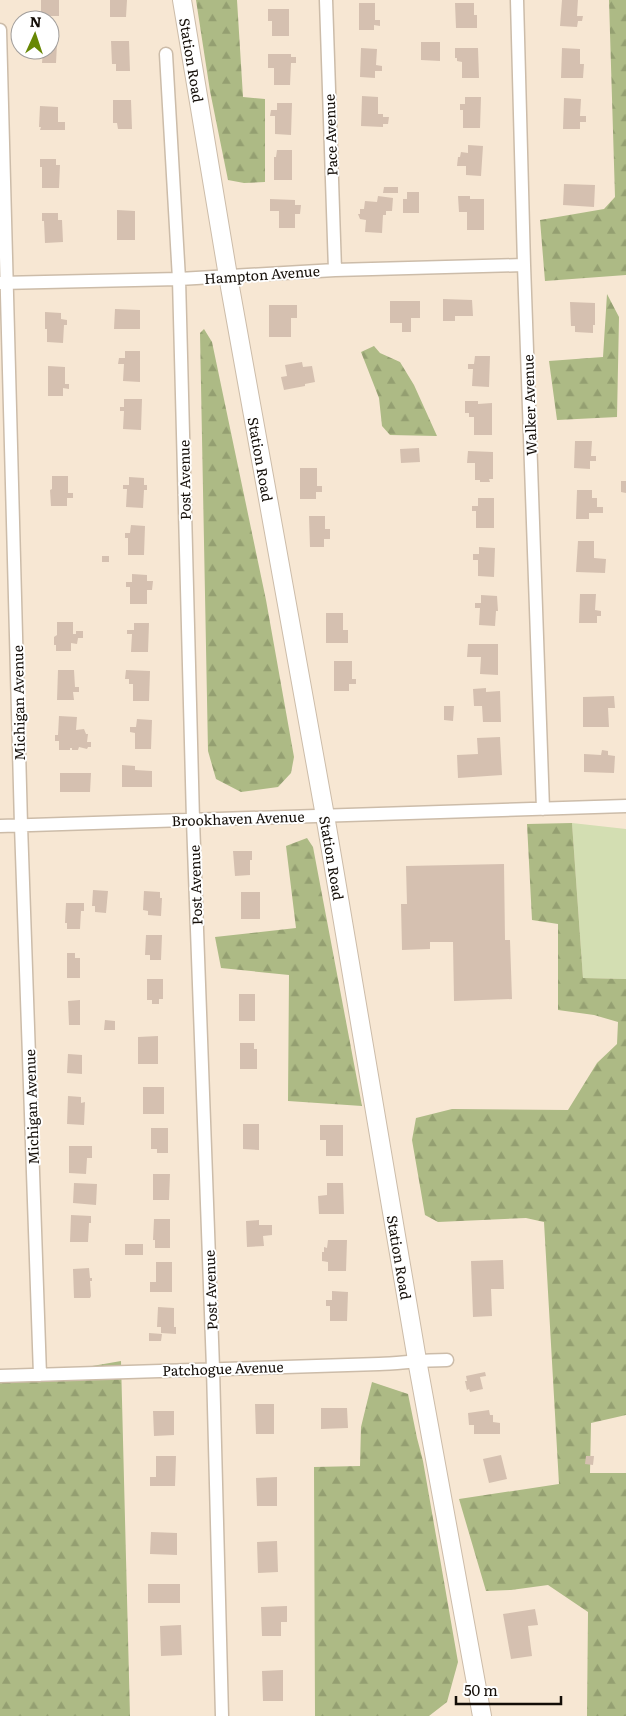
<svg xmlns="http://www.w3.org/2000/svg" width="626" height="1716" viewBox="0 0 626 1716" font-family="Literata,serif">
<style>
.grass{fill:#d3deb2}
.forest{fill:url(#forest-firs)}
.building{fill:#d5c0b0}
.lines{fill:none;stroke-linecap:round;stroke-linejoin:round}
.street-casing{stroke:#ccbca9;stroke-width:15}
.secondary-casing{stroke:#ccbca9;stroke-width:20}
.street{stroke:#fff;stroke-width:12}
.secondary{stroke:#fff;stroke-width:18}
.labels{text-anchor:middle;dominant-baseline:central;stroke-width:4;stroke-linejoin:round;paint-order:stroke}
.street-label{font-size:14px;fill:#130d07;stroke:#fff}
</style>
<defs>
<pattern id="forest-firs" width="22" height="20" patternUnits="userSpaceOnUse" patternTransform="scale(1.25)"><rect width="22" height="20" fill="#adba85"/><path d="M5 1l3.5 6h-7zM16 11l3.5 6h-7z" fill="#949f71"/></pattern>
</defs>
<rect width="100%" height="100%" fill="#f7e7d3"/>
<!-- grass -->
<path class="grass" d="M572,823l54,6v150l-43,-1z"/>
<!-- forest -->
<path class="forest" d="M196,0h41l6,97 22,2v83l-21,1 -16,-3 -18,-89z
M609,0h17v275l-81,6 -5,-61 64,-11 11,-12z
M607,294l12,23 -2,100 -60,3 -8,-59 54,-4z
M204,329l8,13 54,258 28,157 -3,16 -13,14 -37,5 -25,-13 -8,-28 -8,-418z
M374,346l6,7 20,9 14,23 23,51 -47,-1 -8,-9 -3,-28 -18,-46z
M572,823l11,155 43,1v436l-35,8 -1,50h36v243h-39l1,-104 -40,-27 -37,5 -25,1 -27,-92 100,-15 -15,-262 -18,-4 -88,4 -13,-7 -13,-75 4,-22 36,-9 116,1 29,-47 20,-19 1,-22 -24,-7 -36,-5v-86l-26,-4 -5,-96z
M307,838l6,9 49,259 -74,-5 1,-126 -68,-7 -6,-31 81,-9 -10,-82z
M121,1361l9,355h-130v-334z
M372,1382l36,12 9,44 6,23 35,201 -11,40 -18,14h-114l-1,-249 46,-1 1,-39z"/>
<!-- building -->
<path class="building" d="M41,0h18v16h-18z
M110,0h17l-1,17h-16z
M562,0h16l-1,16h6l-1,5h-4l-1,6 -17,-1z
M359,3h16v17h5v6l-6,-1v5h-15z
M455,3h19v12h3v13h-21z
M268,9h21v27h-17v-15h-4z
M111,41h18l1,30h-14v-7h-4z
M421,42h19v19l-19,-1z
M50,44h7l-1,19h-14l1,-13h7z
M361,48l16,1 -1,16 6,1v5h-7v7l-15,-1z
M455,48h23l1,30h-17v-16l-5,-1v-3h-2z
M562,48l18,1v15h4l-1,14h-22z
M268,54h23v3h5v6h-5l-1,22h-16v-17h-6z
M362,96l16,1v17h5v3h6l-1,7h-5v3l-22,-1z
M465,97h16l-1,31h-17v-18h-3v-6h5z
M564,98l17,1 -1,17h6v6h-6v7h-17z
M113,100h18l1,29h-14l-1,-6h-4z
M277,103h15l-1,32 -16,-1v-18h-5l1,-6h6z
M40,106l18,1v15h7v8h-25l1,-3h-2z
M468,145l15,1 -2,30 -15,-1v-9h-9l1,-9h2l1,-5 7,1z
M277,150h15v30h-18v-23h2z
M40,159h16v6h4l-1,23h-17v-21h-2z
M564,184l31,1 -1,22 -31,-2z
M384,187h14v6h-15z
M407,192h12v21h-16v-14h4z
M378,196l15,2 -1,13h-6v4h-3l-1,18 -17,-1 1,-12 -6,-1 -2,-5h2v-5h4l1,-8 12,1z
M458,196h12v3h14v31h-17v-18h-8z
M270,199l25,1v5h6l-1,9h-5v14h-16v-17h-9z
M117,210l18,1v29h-18z
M42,213h16v7h4l1,22 -18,1 -1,-22h-2z
M443,299l29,1 1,16h-18v5h-12z
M390,301h30v17h-9v14h-9v-9h-12z
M570,302l25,1v22h-2v8l-18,-1v-6h-4z
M269,305h28v13h-6v19h-22z
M115,309l25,1v19h-26z
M45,312l16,1v6l6,1v5h-3l-1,18 -16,-1v-13h-2z
M125,351h15v31l-17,-1 1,-17h-6l1,-6h6z
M475,356h15l-1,31 -17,-1 1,-17h-5v-5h6z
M302,362l1,5 9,-1 3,16 -10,2v2l-21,4 -3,-13 6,-1 -2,-11z
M48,366l17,1v17h4v5l-6,-1v8h-15z
M124,399h18l-1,31 -18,-1 1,-18h-4v-4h4z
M465,401h13v3l14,-1v32h-18v-18h-5v-4h-4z
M575,441h17l-1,15h5v5h-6v8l-16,-1z
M419,448l1,14 -19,1 -1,-14z
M468,451l25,1v27h-4l1,3h-10v-2h-5v-17h-8z
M300,468h17v18h5v6h-6v7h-16z
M52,476h16v17h5v5h-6v8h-16l-1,-16 2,-1z
M129,477l15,1v7h3v5h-3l-1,18 -17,-1 1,-18h-4v-4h6z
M621,481h5v12l-5,-1z
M577,490h15v8h5v9h6v6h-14v6h-13z
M478,498h16v30h-18v-17h-4v-5h6z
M309,516h16v13h5v10h-6v8h-14z
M131,525l14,1 -1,29h-16v-17h-3v-5h5z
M578,541h16v17l12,1 -1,14 -29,-1z
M479,547l16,1 -1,29 -16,-1v-16h-5v-6h6z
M102,556h7v6h-7z
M132,574l15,1v6h6l-1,9h-5v14h-17v-17h-4v-5h6z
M580,594h16l-1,16 6,1v5h-4v7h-18z
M481,595l16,1 1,15h-2l-1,15 -16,-1 1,-17h-5v-5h6z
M326,613h17v17h5v13h-22z
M57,622h16v12h3v-3h7v7h-5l-1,6 -6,-1v8h-15v-6h-2v-8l3,-2z
M134,623h15l-1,29h-17l1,-18h-5v-4h7z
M468,644h30v31l-18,-1 1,-17h-14z
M334,661h18v18h4v5h-7v7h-15z
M58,670h16l1,17h4v5h-6l1,8h-17z
M126,670l24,1 -1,30h-16v-17h-4v-5h-4z
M486,688v4l14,-1 1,31h-18l-1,-16h-8l-1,-17z
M614,696l1,12h-7l1,19h-26v-30z
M444,706h10l-1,15 -9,-1z
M59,716l18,1 -1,13 8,-1 2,5h2l-1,8h4v5h-3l-1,2 -8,-2 -1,3h-6v-2h-2v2h-11v-9h-4v-6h3z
M137,719l15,1 -1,29h-16v-16l-5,-1v-5h6z
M500,737l2,38 -44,3 -1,-23 21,-1 -1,-16z
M602,750l6,1v4l7,1 -1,17 -30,-1v-18l17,1z
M122,765l13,1v4l17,1v16h-30z
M60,773h31l-1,19h-30z
M233,851h19v9h-2v15l-15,1z
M504,864l1,76h5l2,59 -58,2 -1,-59h-23v7l-28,1 -1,-46h6l-1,-38z
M93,890l15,1 -2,22 -11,-1v-6h-3z
M144,891l16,1v6h2l-1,18 -13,-1v-4l-5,-1z
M241,892h19v27h-19z
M66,903h18v8h-3l-1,18h-13v-6h-2z
M146,935h16l-1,25h-11v-5h-5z
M67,953h8v5h5v20h-13z
M147,979h16v20h-4v5h-7v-4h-5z
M239,994h16v27h-16z
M80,1000v25h-11l-1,-24z
M105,1020l10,1v9h-11z
M158,1036v28h-20v-27z
M240,1043h14v6h3v20h-17z
M68,1054l14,1v19l-15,-1z
M143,1087h21v27h-21z
M68,1096l13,1v6l4,-1 -1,23 -17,-1z
M243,1124h16v26l-16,-1z
M320,1125h23v31h-17v-16h-6z
M151,1128h17v25h-11v-4h-6z
M69,1146h23v12h-5l-1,16 -17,-1z
M153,1174h17l-1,26h-16z
M74,1183l23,1 -1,21 -23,-2z
M327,1183h16l1,31h-25l-1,-18 9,-1z
M71,1215l20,1v7h-2l-1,19h-18z
M154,1219h16v29h-15v-8h-2z
M259,1220v5h13v10l-9,1 1,10 -17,1 -1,-26z
M328,1240h19l-1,31h-18v-9l-6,-1v-9h2v-5l3,1z
M125,1244h18v11h-18z
M503,1260l1,29h-13l1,27 -19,1 -2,-56z
M156,1262h16v30h-22v-10h6z
M89,1268l1,10h2v3h-2l1,15 -1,2h-16l-1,-29z
M332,1291l16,1 -1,29h-17v-15h-4v-6h6z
M158,1307l16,1v19h2v7l-15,-1v-6h-4z
M149,1333l13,1 -1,7h-12z
M485,1372l1,4 -6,1 3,12 -13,3 -1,-3 -2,1 -2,-9h2l-1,-5z
M255,1404h19v30h-18z
M321,1408h26l1,20 -27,1z
M489,1410l1,5h3v7l7,1v11h-26v-9h-5l-1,-12z
M153,1411h21v24l-20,1z
M501,1455l6,24 -18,4 -6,-24z
M156,1456h20l-1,30h-25v-9h6z
M586,1456h8l-1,9 -8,-1z
M277,1477v29h-20l-1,-28z
M151,1532l26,1v22l-27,-1z
M277,1541l1,31 -20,1 -1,-31z
M148,1584h32v19h-32z
M287,1606v16h-6v14h-19l-1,-29z
M535,1609l3,16 -10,1 4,30 -21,3 -8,-45z
M181,1625l1,30 -21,1 -1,-30z
M283,1670v31h-20l-1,-30z"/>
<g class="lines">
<!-- street casing -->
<g class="street-casing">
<path id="street" d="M326,0l9,270
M517,0l7,265 19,544
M0,30l21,795 19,550
M166,54l13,225 14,541 20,548 9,348
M0,283l179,-4 156,-9 189,-5
M0,826l626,-20
M0,1376c126,-4 252,-9 379,-12 22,-1 45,-4 68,-4"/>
</g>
<!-- secondary casing -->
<g class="secondary-casing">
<g id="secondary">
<path id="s1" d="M182,0l46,276 99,551 90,533 65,356"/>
</g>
</g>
<!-- street -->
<use href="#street" class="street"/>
<!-- secondary -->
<use href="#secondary" class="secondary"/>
</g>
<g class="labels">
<!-- street labels -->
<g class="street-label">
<text stroke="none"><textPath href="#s1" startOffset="61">Station Road</textPath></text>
<text transform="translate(330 135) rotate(-92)">Pace Avenue</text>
<text transform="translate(262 274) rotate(-4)">Hampton Avenue</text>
<text transform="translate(529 405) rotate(-92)">Walker Avenue</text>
<text stroke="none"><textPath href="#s1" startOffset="466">Station Road</textPath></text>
<text transform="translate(184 480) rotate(-91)">Post Avenue</text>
<text transform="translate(18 703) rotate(-91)">Michigan Avenue</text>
<text transform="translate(238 818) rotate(-2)">Brookhaven Avenue</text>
<text stroke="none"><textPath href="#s1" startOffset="871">Station Road</textPath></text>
<text transform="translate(195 885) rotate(-92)">Post Avenue</text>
<text transform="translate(31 1107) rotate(-92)">Michigan Avenue</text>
<text stroke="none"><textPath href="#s1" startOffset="1276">Station Road</textPath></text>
<text transform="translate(210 1290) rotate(-92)">Post Avenue</text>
<text transform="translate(223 1368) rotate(-2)">Patchogue Avenue</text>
</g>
</g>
<!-- north arrow -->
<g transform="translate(35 35) rotate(3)"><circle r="24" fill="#ffffff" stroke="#a19e9c"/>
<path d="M0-4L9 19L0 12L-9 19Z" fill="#678704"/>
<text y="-8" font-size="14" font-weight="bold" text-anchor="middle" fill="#130d07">N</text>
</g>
<!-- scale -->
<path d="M456 1696v8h105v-8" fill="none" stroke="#130d07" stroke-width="2.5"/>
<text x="464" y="1696" font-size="15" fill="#130d07" stroke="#ffffff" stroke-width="4" paint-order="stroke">50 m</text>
</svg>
